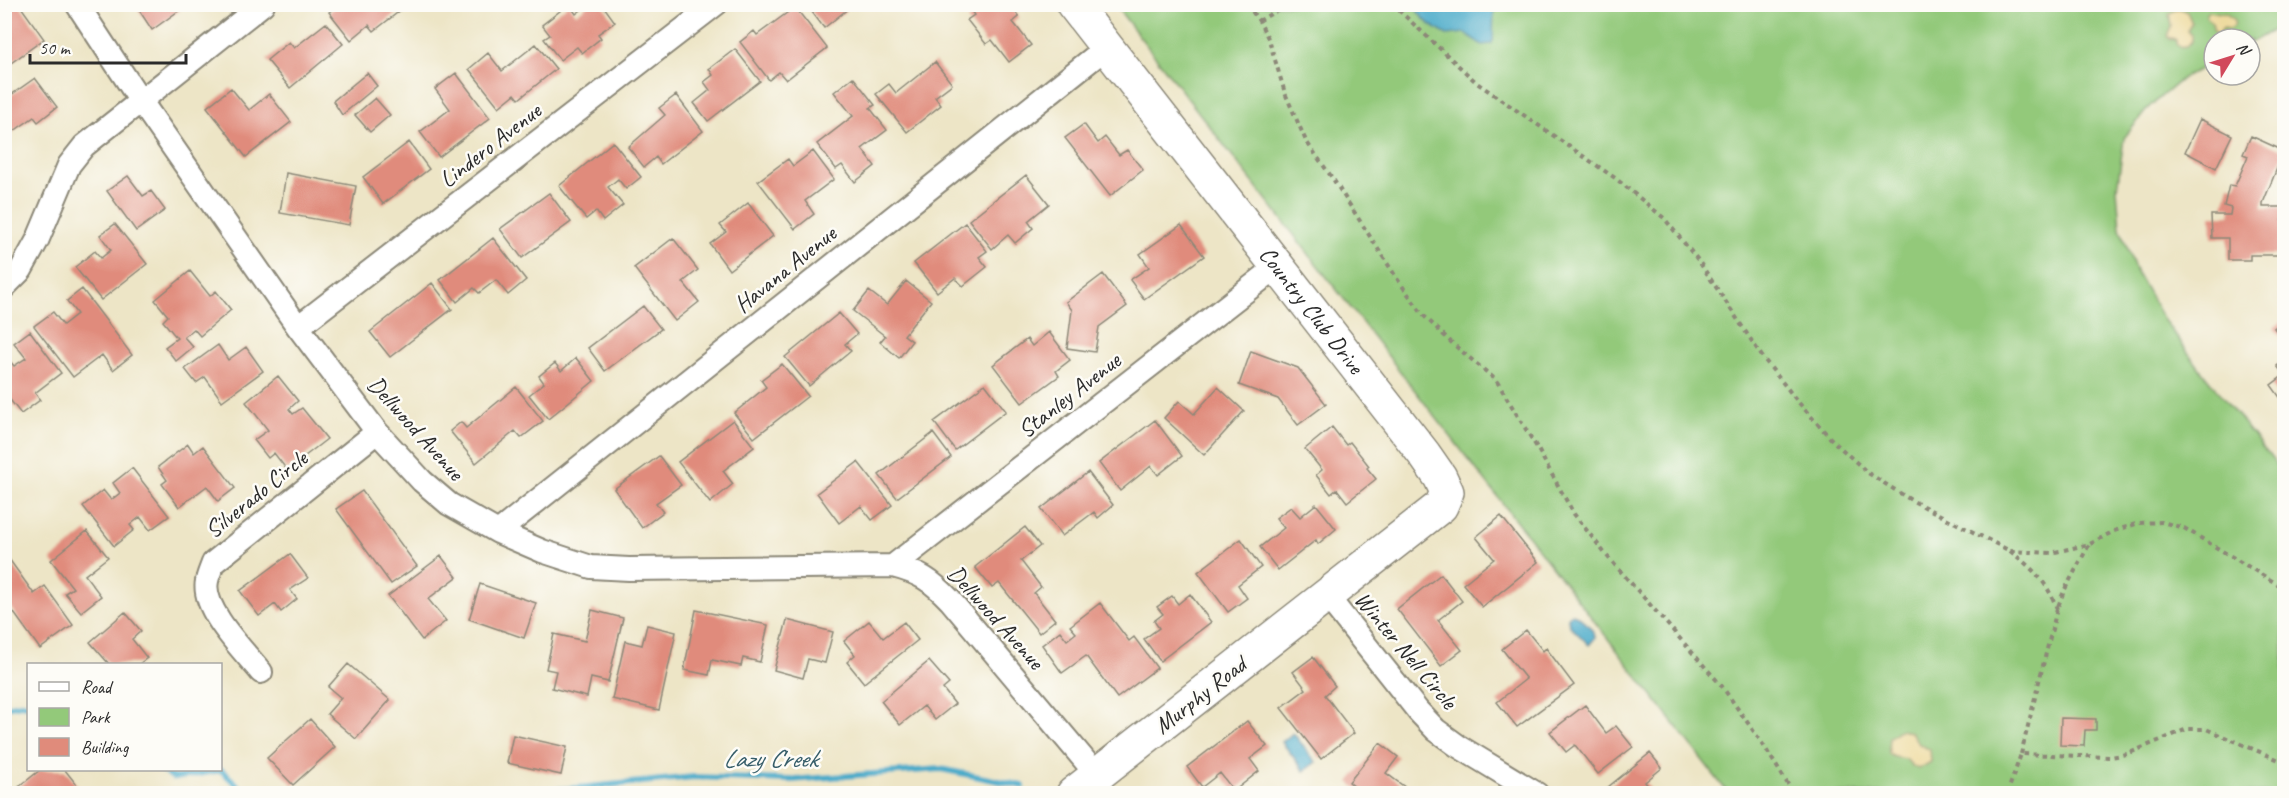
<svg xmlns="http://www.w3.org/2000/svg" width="2289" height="798" viewBox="0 0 2289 798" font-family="Caveat,sans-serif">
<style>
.green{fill:#93c97a;stroke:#5f7a52;stroke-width:1.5}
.sand{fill:#eeda9e;stroke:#8c8264;stroke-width:1.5}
.water{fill:#4aaac9;stroke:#3a6a7a;stroke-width:1.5}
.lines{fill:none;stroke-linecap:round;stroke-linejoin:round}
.stream{stroke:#4aaac9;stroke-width:6}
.building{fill:#e08b7b}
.street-casing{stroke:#8c8878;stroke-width:26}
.secondary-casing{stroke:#8c8878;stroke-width:36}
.path{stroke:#8c8878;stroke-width:4;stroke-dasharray:4.5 4.5;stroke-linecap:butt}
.street{stroke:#fff;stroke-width:22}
.secondary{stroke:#fff;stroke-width:33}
.labels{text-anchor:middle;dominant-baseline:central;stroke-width:5;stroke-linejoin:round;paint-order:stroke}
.street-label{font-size:24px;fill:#2b2b2b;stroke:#fdfcf7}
.water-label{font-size:26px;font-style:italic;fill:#375e6a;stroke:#fdfcf7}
</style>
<rect width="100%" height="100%" fill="#fdfcf7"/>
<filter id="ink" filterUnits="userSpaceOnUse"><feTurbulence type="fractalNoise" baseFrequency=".0167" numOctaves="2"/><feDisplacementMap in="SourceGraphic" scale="12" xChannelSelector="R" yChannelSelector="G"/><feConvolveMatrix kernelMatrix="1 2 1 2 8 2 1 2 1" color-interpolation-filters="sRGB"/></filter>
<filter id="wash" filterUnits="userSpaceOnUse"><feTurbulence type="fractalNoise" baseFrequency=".008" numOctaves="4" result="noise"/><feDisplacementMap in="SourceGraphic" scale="24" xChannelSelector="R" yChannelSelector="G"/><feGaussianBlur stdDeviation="1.35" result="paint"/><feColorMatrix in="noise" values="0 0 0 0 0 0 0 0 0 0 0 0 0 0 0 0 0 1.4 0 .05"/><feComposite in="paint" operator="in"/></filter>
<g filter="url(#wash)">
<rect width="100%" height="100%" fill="#ede5c6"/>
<!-- green -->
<path class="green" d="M1115,5h1169v19l-34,19v-4h-36v23l-31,16 -34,29 -25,31 -7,51 3,39 15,41 28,50 41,55 80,100v319h-556z"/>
<!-- sand -->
<path class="sand" d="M2178,8l9,4 5,11 -5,8 5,5v5l-6,5 -5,2 -5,-4v-4l-6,-1 -3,-3 4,-10 -2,-12z
M2209,11l17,3 9,6 -1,6 -4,3 -7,-1 -4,6 -5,-1 -2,-10 -6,-7z
M1899,730l12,2 8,12 11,6 1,12 -13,7 -6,-3 -6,-7c-17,-3 -19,-1 -17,-21z"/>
<!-- water -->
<path class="water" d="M1415,5h79l-1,36 -2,3 -9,1 -17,-12 -18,2c-11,-6 -29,-17 -32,-30z
M1571,614c8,0 24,16 24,24l-6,7 -20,-20 -1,-7z
M1293,733l23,29 -12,9 -22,-29z"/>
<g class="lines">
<!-- stream -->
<path class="stream" d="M4,707l17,-3 7,1
M161,770l13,8 47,-8 26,24
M515,794l179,-17 96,3 151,-11 82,17"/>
</g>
<g id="blocks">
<!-- building -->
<path class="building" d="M4,4h15l25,35 -40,29z
M135,4h53l-36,26z
M339,4h66l1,2 -32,25 -5,-6 -18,15 -22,-28z
M569,4l7,10 13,-10h13l13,18 -17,12 3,4 -19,15 -5,-6 -17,13 -16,-21 6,-4 -8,-10z
M806,4h48l-30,24z
M966,4h44l9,13 -6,5 18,23 -22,17 -17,-22 -6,4 -19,-24 7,-5z
M795,7l32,41 -41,32 -7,-8 -10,8 -29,-38 14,-11 3,4z
M326,23l17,21 -53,44 -23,-28 22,-18 5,6z
M536,44l20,25 -37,30 -4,-5 -16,13 -30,-38 19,-16 14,18z
M735,49l25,32 -52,40 -14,-18 16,-13 -6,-8 9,-7 -4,-6z
M935,62l17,22 -17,13 6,8 -34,27 -31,-38 13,-10 7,9z
M367,73l10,13 -35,29 -9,-14z
M456,73l34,45 -51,39 -19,-25 30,-23 -15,-20z
M853,77l22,28 -5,3 17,22 -25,19 13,17 -20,16 -13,-17 -6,4 -19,-25 36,-28 -19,-24z
M35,78l22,29 -19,15 -4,-5 -30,21v-38z
M231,88l18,22 20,-16 22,28 -45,35 -39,-50z
M676,95l27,36 -42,33 -5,-7 -12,10 -16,-20 37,-32 -6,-7z
M375,98l15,17 -20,17 -15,-17z
M2200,119l32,16 -16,33 -31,-16z
M1084,124l14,19 7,-6 14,18 8,-5 16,20 -33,26 -45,-58z
M2251,136l33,15 -21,52v4h19l1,48h-33v5h-22v-22h-16l-1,-23h19l1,-7 -7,-2 5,-21 6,1 13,-30 -5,-2z
M409,142l20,27 -46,35 -20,-27z
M613,142l28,35 -15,12 -8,-10 -10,8 15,18 -20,16 -7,-10 -10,8 -27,-33z
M813,151l21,28 -29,22 9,13 -19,15 -37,-48 30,-22 5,7z
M286,173l70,13 -7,39 -69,-12z
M1026,175l23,29 -21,17 5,7 -18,15 -7,-8 -16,14 -23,-29z
M128,176l15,20 8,-5 14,19 -29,21 -29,-40z
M549,193l22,29 -49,36 -22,-29z
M748,203l25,33 -44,34 -19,-26 16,-12 -6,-7z
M965,223l22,28 -8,6 8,10 -24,19 -8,-8 -18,14 -23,-29z
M115,224l32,40 -46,36 -26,-33 20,-16 6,7 10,-8 -11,-15z
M1181,225l23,31 -60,43 -14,-19 19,-13 -9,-13z
M493,238l33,42 -18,15 -12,-15 -17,13 -5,-5 -17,14 -17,-22z
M673,238l25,32 -15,12 16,20 -24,19 -41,-53z
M190,271l20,25 6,-5 15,19 -31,26 -6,-7 -10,8 9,10 -17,14 -11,-14 12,-9 -14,-17 5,-5 -13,-16z
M1103,274l24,32 -28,21 -4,25 -28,-4 5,-38 -6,-8z
M906,281l25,20 -27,34 8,6 -13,17 -19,-16 5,-6 -32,-25 16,-20 18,14z
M432,283l20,26 -62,48 -20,-25z
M82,289l50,66 -19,15 -11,-15 -29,22 -39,-51 19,-14 10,13 14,-11 -10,-13z
M643,306l18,23 -56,42 -17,-23z
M839,313l18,21 -12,10 6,7 -42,35 -24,-29z
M2284,320v21l-10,-13z
M30,331l31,42 -26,20 5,7 -19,14 -17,-22v-29l5,-3 5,6 12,-8 -12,-15z
M1049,332l21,28 -14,11 3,5 -37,27 -29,-38 34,-26 5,7z
M218,345l10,15 18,-13 17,24 -41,30 -17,-24 -9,6 -11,-14z
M1251,351l47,17 28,36 -28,21 -20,-26 -39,-14z
M576,358l18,23 -46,38 -19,-24 15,-12 -5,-7 16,-13 6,8z
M2284,361v42l-13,-18 13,-10 -7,-9z
M782,364l26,32 -54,42 -20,-25 32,-26 -5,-7z
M278,376l20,25 -9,8 4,5 9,-6 25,31 -40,31 -13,-17 -6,5 -14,-18 14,-10 -22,-28z
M985,384l21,27 -51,39 -21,-28z
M516,387l27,34 -22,17 -6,-7 -39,32 -26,-32 11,-9 5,6z
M1218,387l26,24 -40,44 -40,-37 15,-17 15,13z
M733,420l21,27 -31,24 10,13 -23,19 -32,-41z
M1155,420l27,36 -24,19 -7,-9 -31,25 -21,-28z
M1332,427l14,18 4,-3 19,24 -2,2 9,11 -29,23 -10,-13 -6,5 -15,-19 6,-5 -17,-21z
M933,433l18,24 -54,41 -18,-23z
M188,444l6,9 9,-7 32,42 -17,13 -11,-15 -28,21 -17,-23 5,-4 -9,-13z
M659,456l22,29 -25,18 7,9 -21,16 -28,-39z
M858,462l34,43 -20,15 -11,-14 -22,17 -22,-30z
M132,468l37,48 -19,14 -10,-13 -10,8 4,5 -20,16 -31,-40 20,-16 8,10 9,-7 -7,-10z
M1088,472l25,33 -15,13 -4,-6 -32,24 -21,-27z
M362,491l55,75 -26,18 -55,-75z
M1316,504l20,25 -18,15 -2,-4 -38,30 -18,-23 24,-19 -8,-10 15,-11 9,10z
M1501,516l37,46 -56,45 -19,-23 31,-25 -18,-22z
M1025,527l15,19 -19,15 20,26 -7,6 21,27 -16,13 -40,-50 -7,5 -17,-21z
M87,531l21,26 -23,18 16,21 -20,16 -16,-19 8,-5 -22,-28z
M1241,539l20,28 -23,18 9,13 -19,14 -30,-40z
M4,552l30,42 11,-8 28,39 -33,24 -36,-50z
M290,554l18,24 -18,12 7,9 -16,13 -6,-8 -16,12 -19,-25z
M441,556l16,21 -29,22 18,22 -24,19 -34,-44z
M1441,574l21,27 -24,19 24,30 -21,16 -44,-57z
M480,584l56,19 -12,35 -55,-19z
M1190,594l21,28 -51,39 -16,-22 15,-11 -5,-7 9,-7 -6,-7 15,-11 6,8z
M1100,603l29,38 5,-4 23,31 -40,30 -31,-42 -24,17 -20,-28 18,-14 7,9 9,-7 -6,-7z
M592,610l31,8 -15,64 -17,-4 -4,19 -35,-9 4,-17 -10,-2 8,-35 31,7z
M696,610l72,15 -8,37 -17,-4 -2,8 -29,-6 -3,15 -25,-5z
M125,612l16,19 -9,8 15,19 -8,6h-30l-19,-22z
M787,620l46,12 -8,31 -17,-4 -5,19 -29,-8z
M869,621l14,17 21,-16 14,18 -54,43 -17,-21 8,-7 -11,-14z
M647,625l29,7 -17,78 -47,-11 13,-58 17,4z
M1526,630l17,21 3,-3 28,37 -57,42 -20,-25 29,-23 -24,-30z
M1313,657l22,29 -10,9 29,38 -33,26 -40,-51 25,-19 -13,-17z
M929,661l20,23 -6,5 12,15 -20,16 -11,-14 -24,19 -19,-24z
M348,664l42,36 -34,39 -29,-25 14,-16 -13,-11z
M1585,705l21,28 10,-7 17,21 -35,27 -23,-29 -9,7 -16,-20z
M2061,718l35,1v11h-11l-1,16 -24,-1z
M310,719l25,28 -42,38 -26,-27z
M1247,721l20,25 -17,13 9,12 -25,20 -14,-18 -18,14 -15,-20z
M513,735l54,12 -6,28 -54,-12z
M1380,743l18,14 -12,16 24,18 -2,3h-45l-14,-12z
M1650,753l12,15 -17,14 9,12h-51l-1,-2z
M40,770h25l19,24h-74z"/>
</g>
</g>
<g filter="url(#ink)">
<use href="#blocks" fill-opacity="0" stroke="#8c8878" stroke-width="1.5"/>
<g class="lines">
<!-- street casing -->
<g class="street-casing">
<path id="street" d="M77,4l63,96 158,227 79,105 45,49 27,23 49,28 44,19 49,16 38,2 264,-3c27,7 38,14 57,34l147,175
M4,287l17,-17 16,-29 32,-76 15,-19 179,-142
M298,327l418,-323
M498,532l609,-485
M893,566l385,-300
M1327,596l91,115 18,19 22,16 79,48
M261,672c-17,-21 -60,-63 -54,-91 1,-6 4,-12 6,-18l164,-131"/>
</g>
<!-- secondary casing -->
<g class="secondary-casing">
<g id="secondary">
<path id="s1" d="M1073,4l351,450 16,23 7,15 -6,14 -368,288"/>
</g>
</g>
<!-- path -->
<path class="path" d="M1247,4l12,17 10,19 16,53 21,48 27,38 65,101 25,35 30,29 43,36 40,66 38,68 33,42 114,129 41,58 32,51
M1392,4l85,79 138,95 49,40 34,42 65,98 36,45 34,38 35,32 43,27 99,51 41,2 39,-9 24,-13 25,-8 23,-1 22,6 100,60
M1259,21l13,-8 21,-9
M2010,551c23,18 37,30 47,58
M2021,754l36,-145 7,-18 25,-46
M2007,794l14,-40 90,3 16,-3 60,-25h19l78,33"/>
<!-- street -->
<use href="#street" class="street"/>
<!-- secondary -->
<use href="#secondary" class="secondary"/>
</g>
</g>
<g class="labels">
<!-- street labels -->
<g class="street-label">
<text transform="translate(490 145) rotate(-38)">Lindero Avenue</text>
<text transform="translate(785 269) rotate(-39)">Havana Avenue</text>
<text stroke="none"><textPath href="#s1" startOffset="388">Country Club Drive</textPath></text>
<text transform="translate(1069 395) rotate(-38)">Stanley Avenue</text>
<text transform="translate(416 428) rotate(48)">Dellwood Avenue</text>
<text transform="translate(256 494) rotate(-39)">Silverado Circle</text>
<text transform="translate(996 617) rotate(48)">Dellwood Avenue</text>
<text transform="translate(1406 650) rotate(50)">Winter Nell Circle</text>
<text transform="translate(1200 695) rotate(-38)">Murphy Road</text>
</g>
<!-- water labels -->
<g class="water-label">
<text x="770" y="758">Lazy Creek</text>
</g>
</g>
<!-- margin -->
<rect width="2289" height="798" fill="none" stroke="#fdfcf7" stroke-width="24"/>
<!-- legend -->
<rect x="27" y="663" width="195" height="108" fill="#fdfcf7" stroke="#a9a8a5" stroke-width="1.5"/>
<rect x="39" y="682" width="30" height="9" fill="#ffffff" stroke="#a9a8a5" stroke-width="1.5"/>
<text x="81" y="693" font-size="18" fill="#2b2b2b">Road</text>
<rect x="39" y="708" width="30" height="18" fill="#93c97a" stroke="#a9a8a5" stroke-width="1.5"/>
<text x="81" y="723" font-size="18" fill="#2b2b2b">Park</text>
<rect x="39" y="738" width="30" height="18" fill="#e08b7b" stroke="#a9a8a5" stroke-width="1.5"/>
<text x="81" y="753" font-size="18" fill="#2b2b2b">Building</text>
<!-- north arrow -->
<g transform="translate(2232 57) rotate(52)"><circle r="28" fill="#fdfcf7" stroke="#a9a8a5" stroke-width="1.5"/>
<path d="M0-4.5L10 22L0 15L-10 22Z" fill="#d1495b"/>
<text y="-9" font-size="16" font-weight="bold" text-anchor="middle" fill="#2b2b2b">N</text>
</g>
<!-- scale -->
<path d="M30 54v9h156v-9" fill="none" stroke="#2b2b2b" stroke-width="3"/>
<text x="39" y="54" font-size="18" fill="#2b2b2b" stroke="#fdfcf7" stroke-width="4.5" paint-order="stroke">50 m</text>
</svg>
